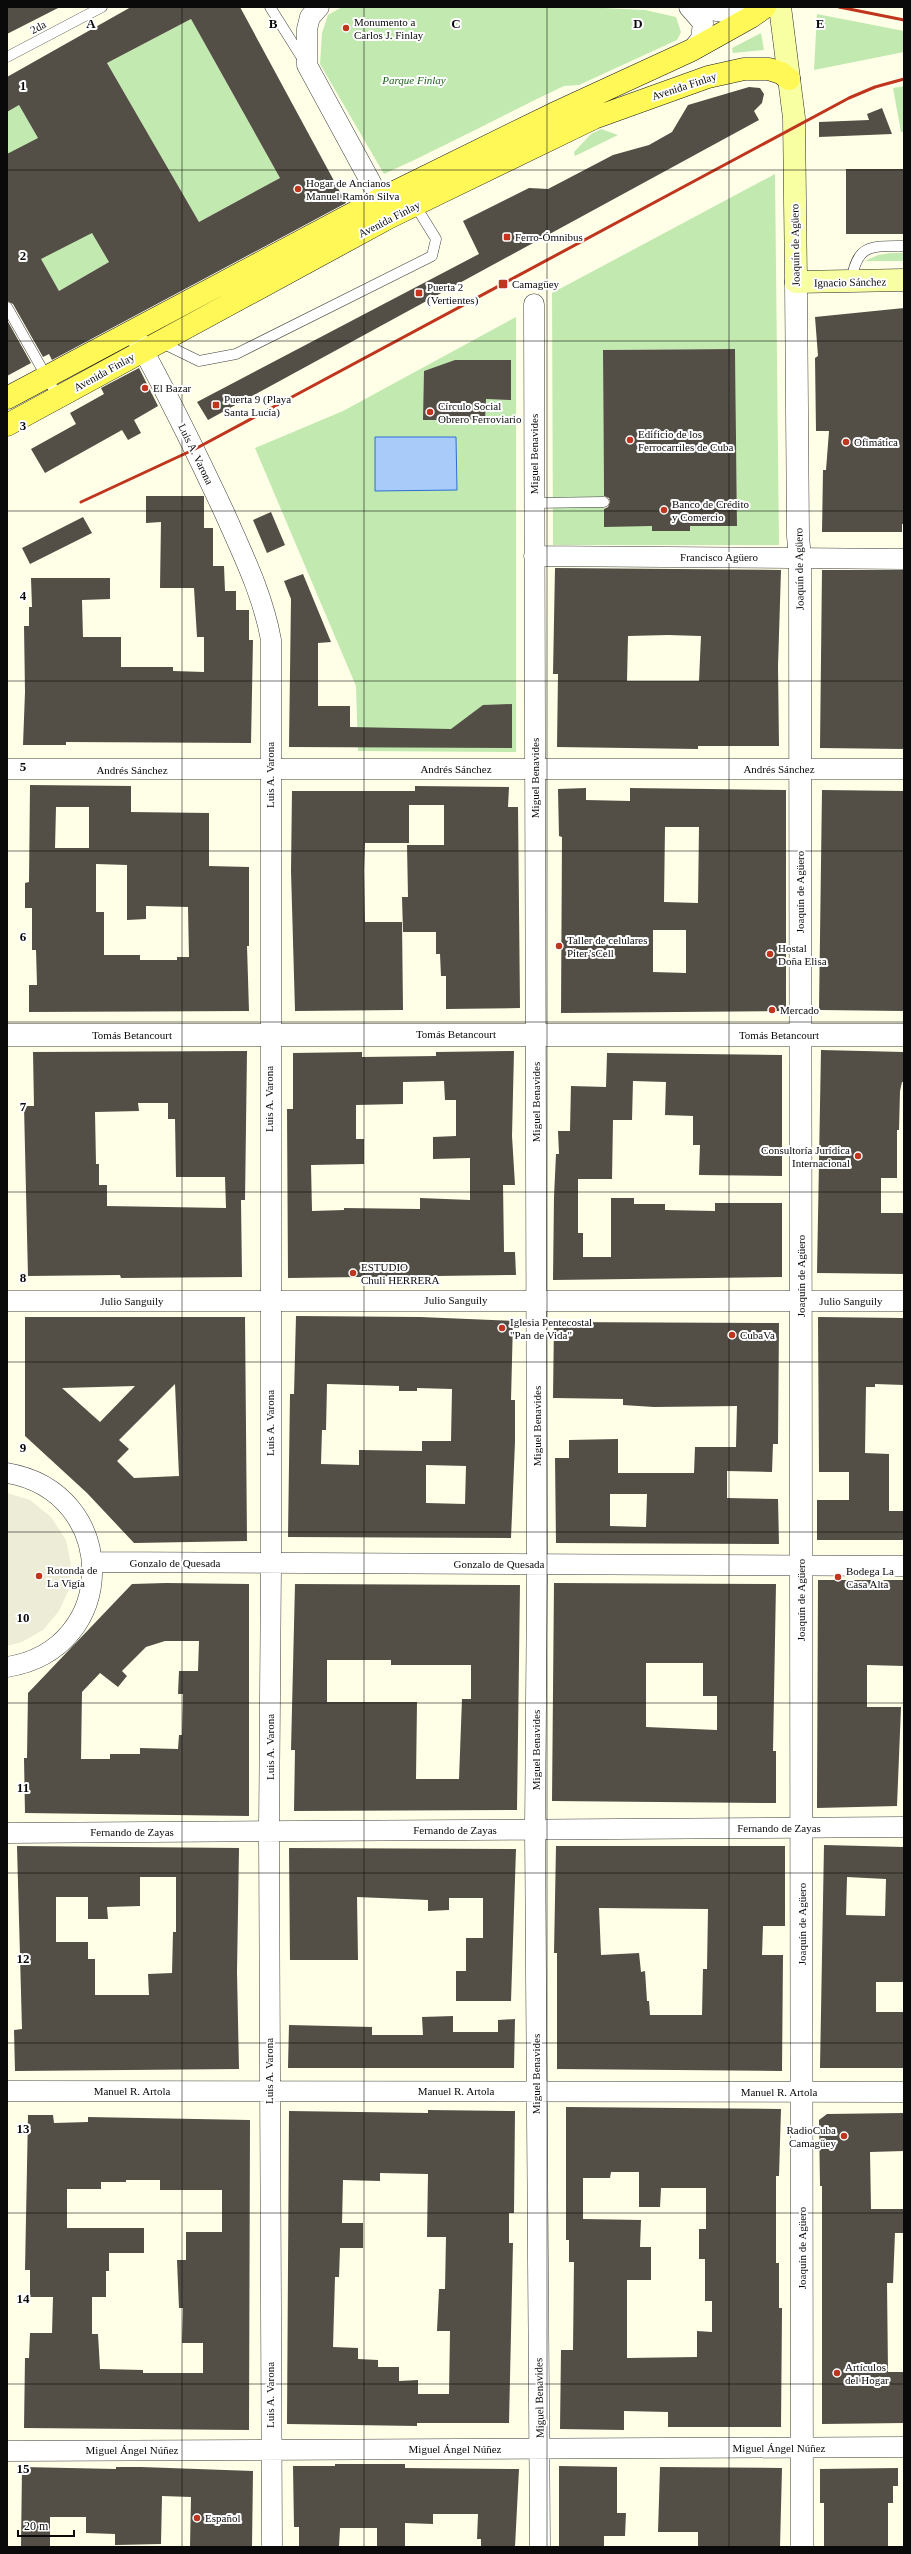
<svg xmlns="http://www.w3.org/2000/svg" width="911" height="2554" viewBox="0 0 911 2554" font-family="Georgia,serif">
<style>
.green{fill:#c2eab0;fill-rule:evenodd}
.plaza{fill:#edecd7}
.water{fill:#a9cbf9;stroke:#2c6fd3}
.building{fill:#534e46;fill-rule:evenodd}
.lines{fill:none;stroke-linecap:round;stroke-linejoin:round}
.service-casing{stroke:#3d3d3d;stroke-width:11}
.minor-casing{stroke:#3d3d3d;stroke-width:21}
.tertiary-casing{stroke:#3d3d3d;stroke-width:23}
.secondary-casing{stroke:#2c2c2c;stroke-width:23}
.primary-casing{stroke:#1b1b1b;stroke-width:23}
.service{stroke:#fff;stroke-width:10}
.minor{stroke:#fff;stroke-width:20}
.tertiary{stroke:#fff;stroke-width:22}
.secondary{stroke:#f7ffa2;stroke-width:22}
.primary{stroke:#fff857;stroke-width:22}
.rail{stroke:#bf351d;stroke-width:3}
.grid{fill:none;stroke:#0a0a0a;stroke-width:1;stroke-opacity:0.55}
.poi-dot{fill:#bf351d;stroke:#fff;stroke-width:1.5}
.labels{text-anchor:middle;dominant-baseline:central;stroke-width:4;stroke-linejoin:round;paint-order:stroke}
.poi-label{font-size:11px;fill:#0a0a0a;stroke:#fff;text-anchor:start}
.street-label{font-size:11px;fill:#0a0a0a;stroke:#fff}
.park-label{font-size:11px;font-style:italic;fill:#196319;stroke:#fff}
.grid-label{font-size:13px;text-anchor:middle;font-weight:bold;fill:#0a0a0a;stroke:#fff;stroke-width:4;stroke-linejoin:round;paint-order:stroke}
</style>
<rect width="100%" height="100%" fill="#ffffe7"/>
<!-- green -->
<path class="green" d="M342,7h241l62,3 31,7 5,15 -4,8 -98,45 -15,1c-61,29 -119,60 -180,88l-64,-110 2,-31 6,-18z
M817,14l87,17v21l-90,18z
M191,19l89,159 -81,44 -92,-159z
M761,33l3,17 -31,3 -1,-5z
M904,86v46h-3l-8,-44z
M19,105l90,157 -50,29 -52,-90v-41l49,91 17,-9 -66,-88v-42z
M601,129l17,6 -43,21 -1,-4 17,-18z
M775,174l4,371h-226l-1,-252zM735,349l2,177h-47l-18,5h-20v-5h-48l-1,-176z
M890,253h14v8h-39l13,-6z
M516,317v435l-158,-1 -2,-65 -101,-238 88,-37z"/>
<!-- plaza -->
<path class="plaza" d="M7,1493l23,7 21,17 15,23 5,24 -2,25 -10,22 -16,19 -21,12 -15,4z"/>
<!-- water -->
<path class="water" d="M375,437h81l1,53 -82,1z"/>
<!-- building -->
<path class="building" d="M7,7h53l-53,27z
M131,7h109l106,196 -294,157 -3,-6 -6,3 -30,-53 -6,-3v-147l31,-16 -19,-33 -12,7v-35zM191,19l89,159 -81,44 -92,-159zM92,233l17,29 -50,29 -18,-32z
M749,87l11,1 4,6 -2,9 -8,8 5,9 -551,300 -11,-18 282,-148 -16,-33 66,-33 19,1 65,-34 36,-10 23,-13 16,-27z
M882,108l10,26 -73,3v-15l50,-2 -2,-6z
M846,169h58v65h-58z
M904,308v216h-2v8h-80l1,-62h3l3,-39h-13l-1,-73 3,-2 -3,-39z
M7,320l24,43 -24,13z
M735,349l2,177h-47v5h-38v-5l-48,1v-18l4,-2 2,-5 -1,-4 -5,-2 -1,-146z
M455,360h56v40l-25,-1 -1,21h-62l1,-49z
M139,368l19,38 -24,14 7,13 -13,7 -6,-10 -77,43 -14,-24 45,-25 -6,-11 34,-19 -3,-6z
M146,496h58v32h9v38h11l1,25h11v19h13v30h4l-2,103 -185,-1v3h-43l2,-53 -1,-66h5v-19h3l-1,-29h79v21l-28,1 1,37h38v30h52v4l31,1v-35h-7l-3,-49h-34l1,-66 -15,1z
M271,512l14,33 -18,8 -14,-33z
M83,517l9,16 -62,31 -8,-16z
M555,568l226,2 -3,96 1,80h-81v3l-141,-2 1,-73h-5zM668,635l33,1 -2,45h-72l1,-45z
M822,570h82v179l-84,-1z
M303,574l28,68 -13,1v63h32v21l101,2 32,-24 29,-1v44l-223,-1 2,-148 -7,-18z
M30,785l101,1v26l78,1v53l40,1v79h-2l2,65 -220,1v-27h8l-1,-35h-4v-42h-7v-25l4,-1zM56,807h33v41h-34zM96,864l31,1v55l19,-1v-13l42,1 1,50h-12v3h-37v-5h-36v-43h-8z
M415,786l94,1 -1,20h10l2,201 -74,1v-33h-5l-1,-22h-4v-22h-33l-1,-35h6l-1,-52h37v-40h-35v38h-44l-1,27 1,52h37l1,88 -108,1 -4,-140 1,-80h123z
M586,788v12l44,1v-13l156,2v221l-225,2 1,-176 -3,-1 -1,-47zM665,827h34l-1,76 -34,-1zM653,930h33v43l-33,-1z
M822,790l82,1v220l-85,-1z
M821,1050l83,2v30h-2l-2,9 -1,39h-2v48h-16v35h23v61l-87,-1z
M247,1051l-2,149h-4l1,77 -121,1 -1,-3 -92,1 -4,-170h10l-1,-54zM138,1103h30v16h7l1,58h49l1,31 -119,-2v-21h-8v-21h-3l-1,-52 44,-1z
M514,1051l-2,85 3,49h-12l1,67h11l1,23 -228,3 -1,-169h6v-56l69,-1v5l74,-1v-4zM444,1081l1,19h11v36l-23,1v22l37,-1v42l-50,-2v11l-76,-1v2l-32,1 -1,-46 53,-1v-25h-8v-34l47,-1v-22z
M607,1053l175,2v121l-83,-1 1,-30h-7v-29l-28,-1 1,-33 -33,-1 -1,39h-19l-1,59h-34v54h5v24h28v-59h23v6h31v6l50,1v-8h67v74l-229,3 1,-83 2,-43h3l-1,-23h12l1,-45 35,1z
M296,1316l124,1 93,4 -2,79h4v42l-4,96 -223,-1 2,-143h4zM327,1384l72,2v5h18v-3l35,1 -1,52h-29v10l-63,-1v15l-38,-1 1,-34h4zM426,1465l40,1 -1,38 -39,-1z
M25,1317h220l2,224 -113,2 -47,-50 -62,-57zM175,1384l4,92 -45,2 -17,-17 12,-12 -10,-9zM135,1386l-35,36 -38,-34z
M818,1317l86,1v67l-29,-1v3h-9l-1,66 24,1v57h15v29h-87v-40h32v-28h-30z
M554,1322l225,1 -1,121h-5l-1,28 -45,-1v27l51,1 1,45 -223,-1 -1,-85h14v-18l49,-1v34h76l1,-26h41l1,-41 -83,1 -31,-2v-6l-70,-1zM610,1494h37l-1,33 -36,-1z
M818,1580h86v86l-37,-1v42h34l-4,99 -80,2z
M166,1583l83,1v232l-224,-3 -1,-55h3l1,-65 104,-109zM165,1641h34l-1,30h-19l-1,23h5l-1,41h-3l-1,14 -38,-1v6h-30v5h-29l1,-67 18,-19 18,14 9,-11 -5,-5 24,-24z
M554,1583l222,1 -3,167h3v52l-224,-2zM646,1663h57v33h14v34l-71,-3z
M295,1584l225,1 -3,225 -223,1 1,-61h-4zM327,1660h64v5h80v34h-9l-3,80h-43l1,-77h-90z
M824,1845l80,2v135h-28v30h28v56h-84zM847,1877l39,2 -1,37 -39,-1z
M17,1846l222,2 -2,124 2,97 -224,2 -1,-41 8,-1zM140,1877h36v55h-3l-1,41 -24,1 1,21h-54v-36h-7v-17h-32v-45h32v22h20l-1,-12 33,-1z
M556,1846h229v80h-22l-1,29h21l-1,116 -225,-2v-116h-3zM599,1908l109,1 -1,60h-4l-1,46h-52l-1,-14h-2l-2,-30 -4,1 -2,-19 -38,2z
M289,1848l227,1 -5,152h-55v-30h10v-33h17v-40h-34v12l-21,1v-11l-71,-3 1,63h-68z
M453,2016v16h45v-12l17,-1 -1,49h-226l1,-43 83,2v8h51l-1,-18z
M566,2107l215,2 -2,67h-3v87h3v45h3l-1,119h-113v-15l-44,-1v19l-64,-1 1,-79h12l1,-88h-5v-22h-3zM611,2172h28v35h21l1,-19h45v41h-7v30h6v42h7v31l-15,-1v26l-70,1v-78h24v-33h-11l1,-27 -58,-1v-41h27z
M428,2110l87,1 -1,102h-5v30h4l-4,180h-92v3l-130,-2 2,-313 139,2zM380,2173l48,1 -1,63h19l-1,52h-6l-2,42h13l-1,63h-31v-14l-19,1v-14h-21v-7l-20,-1v-11l-25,-1 2,-70h4l1,-29h23v-25h-21l1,-43 37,1z
M903,2113l1,38 -34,1 1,57h33v24h-9l-2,50h-6l1,89h16v51l-82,1v-238h-2l-1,-66 8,-6z
M28,2115h25l1,8 34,-1v-5l162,3 -1,310 -225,-2 1,-70h4l1,-25h22l1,-36h-23v-27h-5zM126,2180h34v10h62v42h-36v28h-9l2,48h4l-1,35h21v30h-60v-3l-43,-1 -2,-35h-6v-37h14v-26h3v-18h35v-25h-77v-39h34v-7h25z
M335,2464h70v4l114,1 -4,78h-34v-8h-4l1,-25h-45v10l-28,-1v24h-28v-19h-37l-1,19h-40v-20h-5l-1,-61h42z
M559,2466l58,1v46h9l-1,23h-21v11h-45z
M22,2467l94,2v-2h25l112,4 -1,76h-62l1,-50 -29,-1 -1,48 -46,1v-11l-29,-1v-16h-36v30h-29z
M660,2467l122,1 -2,79h-82v-15h-40z
M898,2468v18h-5v17h-5v44h-64v-44h-4v-34z"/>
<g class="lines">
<!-- service casing -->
<g class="service-casing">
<path id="service" d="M270,7l34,54
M7,57l95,-50
M851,282c6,-38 19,-36 53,-36
M7,307l51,90
M160,342l39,19 37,-7 196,-98 4,-17 -21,-34
M534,503l70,-1"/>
</g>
<!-- minor casing -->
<g class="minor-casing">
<path id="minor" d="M319,7l-9,10 -3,12v36l81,149
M689,7l14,16 -2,16 -9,11
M693,7l58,10
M534,304l3,1274 -2,251 5,718
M136,337c32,58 61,117 89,177 18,41 38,81 46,126v923l-2,268 3,716
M534,556l370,3
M7,769h897
M7,1301h897
M7,1473c113,19 114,176 0,194
M93,1562l811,4
M7,1833l897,-6
M7,2091l897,1
M7,2451l897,-4"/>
</g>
<!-- tertiary casing -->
<g class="tertiary-casing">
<path id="tertiary" d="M796,282l2,254 2,22 2,1989
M7,1035h897"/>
</g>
<!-- secondary casing -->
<g class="secondary-casing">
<path id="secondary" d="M780,7l14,111 2,164 108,-2"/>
</g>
<!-- primary casing -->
<g class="primary-casing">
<path id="primary" d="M7,398l373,-199 173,-85 139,-64 59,-33 14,-10
M7,425l383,-208 204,-99 114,-41 36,-8h25l12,4 8,6"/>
</g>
<!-- service -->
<use href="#service" class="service"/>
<!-- minor -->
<use href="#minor" class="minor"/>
<!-- tertiary -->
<use href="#tertiary" class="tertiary"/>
<!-- secondary -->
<use href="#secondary" class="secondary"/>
<!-- primary -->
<use href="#primary" class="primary"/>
<!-- rail -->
<path class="rail" d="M839,7l65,13
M81,502l114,-53 654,-351 26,-11 29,-8"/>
</g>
<!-- grid -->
<path class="grid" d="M182,7v2540M364,7v2540M547,7v2540M729,7v2540M7,170h897M7,341h897M7,511h897M7,681h897M7,851h897M7,1022h897M7,1192h897M7,1362h897M7,1532h897M7,1703h897M7,1873h897M7,2043h897M7,2213h897M7,2384h897"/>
<!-- markers -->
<g class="poi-dot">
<circle cx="346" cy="28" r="4"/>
<circle cx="298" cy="189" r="4"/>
<rect x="503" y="233" width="8" height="8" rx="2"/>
<rect x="498" y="279" width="10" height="10" rx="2"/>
<rect x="415" y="289" width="8" height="8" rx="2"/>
<circle cx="145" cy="388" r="4"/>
<rect x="212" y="401" width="8" height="8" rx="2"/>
<circle cx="430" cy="412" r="4"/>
<circle cx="630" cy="440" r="4"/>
<circle cx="846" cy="442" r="4"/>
<circle cx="664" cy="510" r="4"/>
<circle cx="559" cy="946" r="4"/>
<circle cx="770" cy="954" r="4"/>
<circle cx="772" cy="1010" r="4"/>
<circle cx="858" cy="1156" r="4"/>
<circle cx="353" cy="1273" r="4"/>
<circle cx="502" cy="1328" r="4"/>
<circle cx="732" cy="1335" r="4"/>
<circle cx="39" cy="1576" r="4"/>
<circle cx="838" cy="1577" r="4"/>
<circle cx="844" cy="2136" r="4"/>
<circle cx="837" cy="2373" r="4"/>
<circle cx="197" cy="2518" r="4"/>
</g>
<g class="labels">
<!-- poi labels -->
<g class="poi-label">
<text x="354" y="22">Monumento a<tspan x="354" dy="13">Carlos J. Finlay</tspan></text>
<text x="306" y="183">Hogar de Ancianos<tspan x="306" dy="13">Manuel Ramón Silva</tspan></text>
<text x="515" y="237">Ferro-Ómnibus</text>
<text x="512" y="284">Camagüey</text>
<text x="427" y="287">Puerta 2<tspan x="427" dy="13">(Vertientes)</tspan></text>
<text x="153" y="388">El Bazar</text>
<text x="224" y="399">Puerta 9 (Playa<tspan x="224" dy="13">Santa Lucía)</tspan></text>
<text x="438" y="406">Círculo Social<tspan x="438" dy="13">Obrero Ferroviario</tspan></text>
<text x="638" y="434">Edificio de los<tspan x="638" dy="13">Ferrocarriles de Cuba</tspan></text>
<text x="854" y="442">Ofimática</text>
<text x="672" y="504">Banco de Crédito<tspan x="672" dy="13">y Comercio</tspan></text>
<text x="567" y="940">Taller de celulares<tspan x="567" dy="13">Piter’sCell</tspan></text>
<text x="778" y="948">Hostal<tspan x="778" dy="13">Doña Elisa</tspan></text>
<text x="780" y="1010">Mercado</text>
<text x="850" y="1150" text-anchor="end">Consultoría Jurídica<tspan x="850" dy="13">Internacional</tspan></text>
<text x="361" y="1267">ESTUDIO<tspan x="361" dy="13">Chuli HERRERA</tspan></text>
<text x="510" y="1322">Iglesia Pentecostal<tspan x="510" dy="13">"Pan de Vida"</tspan></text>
<text x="740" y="1335">CubaVa</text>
<text x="47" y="1570">Rotonda de<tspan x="47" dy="13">La Vigía</tspan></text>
<text x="846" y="1571">Bodega La<tspan x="846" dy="13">Casa Alta</tspan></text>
<text x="836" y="2130" text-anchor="end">RadioCuba<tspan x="836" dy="13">Camagüey</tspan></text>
<text x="845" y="2367">Artículos<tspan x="845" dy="13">del Hogar</tspan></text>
<text x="205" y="2518">Español</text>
</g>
<!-- street labels -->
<g class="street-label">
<text transform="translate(38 27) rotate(-28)">2da</text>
<text transform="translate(684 86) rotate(-18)">Avenida Finlay</text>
<text transform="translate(389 219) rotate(-27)">Avenida Finlay</text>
<text transform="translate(795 245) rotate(-91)">Joaquín de Agüero</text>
<text transform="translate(850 282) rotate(-1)">Ignacio Sánchez</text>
<text transform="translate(104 372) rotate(-29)">Avenida Finlay</text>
<text transform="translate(196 454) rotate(64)">Luis A. Varona</text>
<text transform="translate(534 454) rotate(-90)">Miguel Benavides</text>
<text x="719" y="557">Francisco Agüero</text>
<text transform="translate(799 569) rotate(-91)">Joaquín de Agüero</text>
<text x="456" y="769">Andrés Sánchez</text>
<text x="779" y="769">Andrés Sánchez</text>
<text x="132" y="770">Andrés Sánchez</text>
<text transform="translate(270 775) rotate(-90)">Luis A. Varona</text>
<text transform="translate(535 778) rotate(-90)">Miguel Benavides</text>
<text transform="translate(800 892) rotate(-90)">Joaquín de Agüero</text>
<text x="456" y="1034">Tomás Betancourt</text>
<text x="132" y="1035">Tomás Betancourt</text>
<text x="779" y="1035">Tomás Betancourt</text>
<text transform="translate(269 1099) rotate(-90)">Luis A. Varona</text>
<text transform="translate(536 1102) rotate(-90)">Miguel Benavides</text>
<text transform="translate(801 1276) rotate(-90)">Joaquín de Agüero</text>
<text x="456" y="1300">Julio Sanguily</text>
<text x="132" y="1301">Julio Sanguily</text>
<text x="851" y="1301">Julio Sanguily</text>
<text transform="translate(270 1423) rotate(-90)">Luis A. Varona</text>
<text transform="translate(537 1426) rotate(-90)">Miguel Benavides</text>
<text x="175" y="1563">Gonzalo de Quesada</text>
<text x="499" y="1564">Gonzalo de Quesada</text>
<text transform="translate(801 1600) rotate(-90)">Joaquín de Agüero</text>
<text transform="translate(270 1747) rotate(-90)">Luis A. Varona</text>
<text transform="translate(536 1750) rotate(-90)">Miguel Benavides</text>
<text x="779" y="1828">Fernando de Zayas</text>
<text x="455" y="1830">Fernando de Zayas</text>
<text x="132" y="1832">Fernando de Zayas</text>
<text transform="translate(802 1924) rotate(-90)">Joaquín de Agüero</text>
<text transform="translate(269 2071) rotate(-90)">Luis A. Varona</text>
<text transform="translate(536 2074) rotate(-90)">Miguel Benavides</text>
<text x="132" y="2091">Manuel R. Artola</text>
<text x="456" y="2091">Manuel R. Artola</text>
<text x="779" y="2092">Manuel R. Artola</text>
<text transform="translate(802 2248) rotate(-90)">Joaquín de Agüero</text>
<text transform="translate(270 2395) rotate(-90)">Luis A. Varona</text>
<text transform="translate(539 2398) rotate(-91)">Miguel Benavides</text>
<text x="779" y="2448">Miguel Ángel Núñez</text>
<text x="455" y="2449">Miguel Ángel Núñez</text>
<text x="132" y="2450">Miguel Ángel Núñez</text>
</g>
<!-- park labels -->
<g class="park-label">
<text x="414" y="80">Parque Finlay</text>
</g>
</g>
<g class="grid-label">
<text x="91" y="28">A</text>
<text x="273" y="28">B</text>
<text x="456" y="28">C</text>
<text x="638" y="28">D</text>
<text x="820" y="28">E</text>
<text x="23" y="90">1</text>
<text x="23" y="260">2</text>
<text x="23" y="430">3</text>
<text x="23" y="600">4</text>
<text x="23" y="771">5</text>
<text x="23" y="941">6</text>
<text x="23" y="1111">7</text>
<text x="23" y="1282">8</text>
<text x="23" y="1452">9</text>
<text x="23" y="1622">10</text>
<text x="23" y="1792">11</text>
<text x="23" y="1963">12</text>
<text x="23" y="2133">13</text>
<text x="23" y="2303">14</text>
<text x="23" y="2473">15</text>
</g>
<!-- border -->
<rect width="911" height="2554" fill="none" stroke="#0a0a0a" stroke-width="16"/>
<!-- scale -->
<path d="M18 2530v6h56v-6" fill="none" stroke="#0a0a0a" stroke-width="2"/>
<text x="24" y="2530" font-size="12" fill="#0a0a0a" stroke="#ffffff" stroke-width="3" paint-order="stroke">20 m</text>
</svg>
